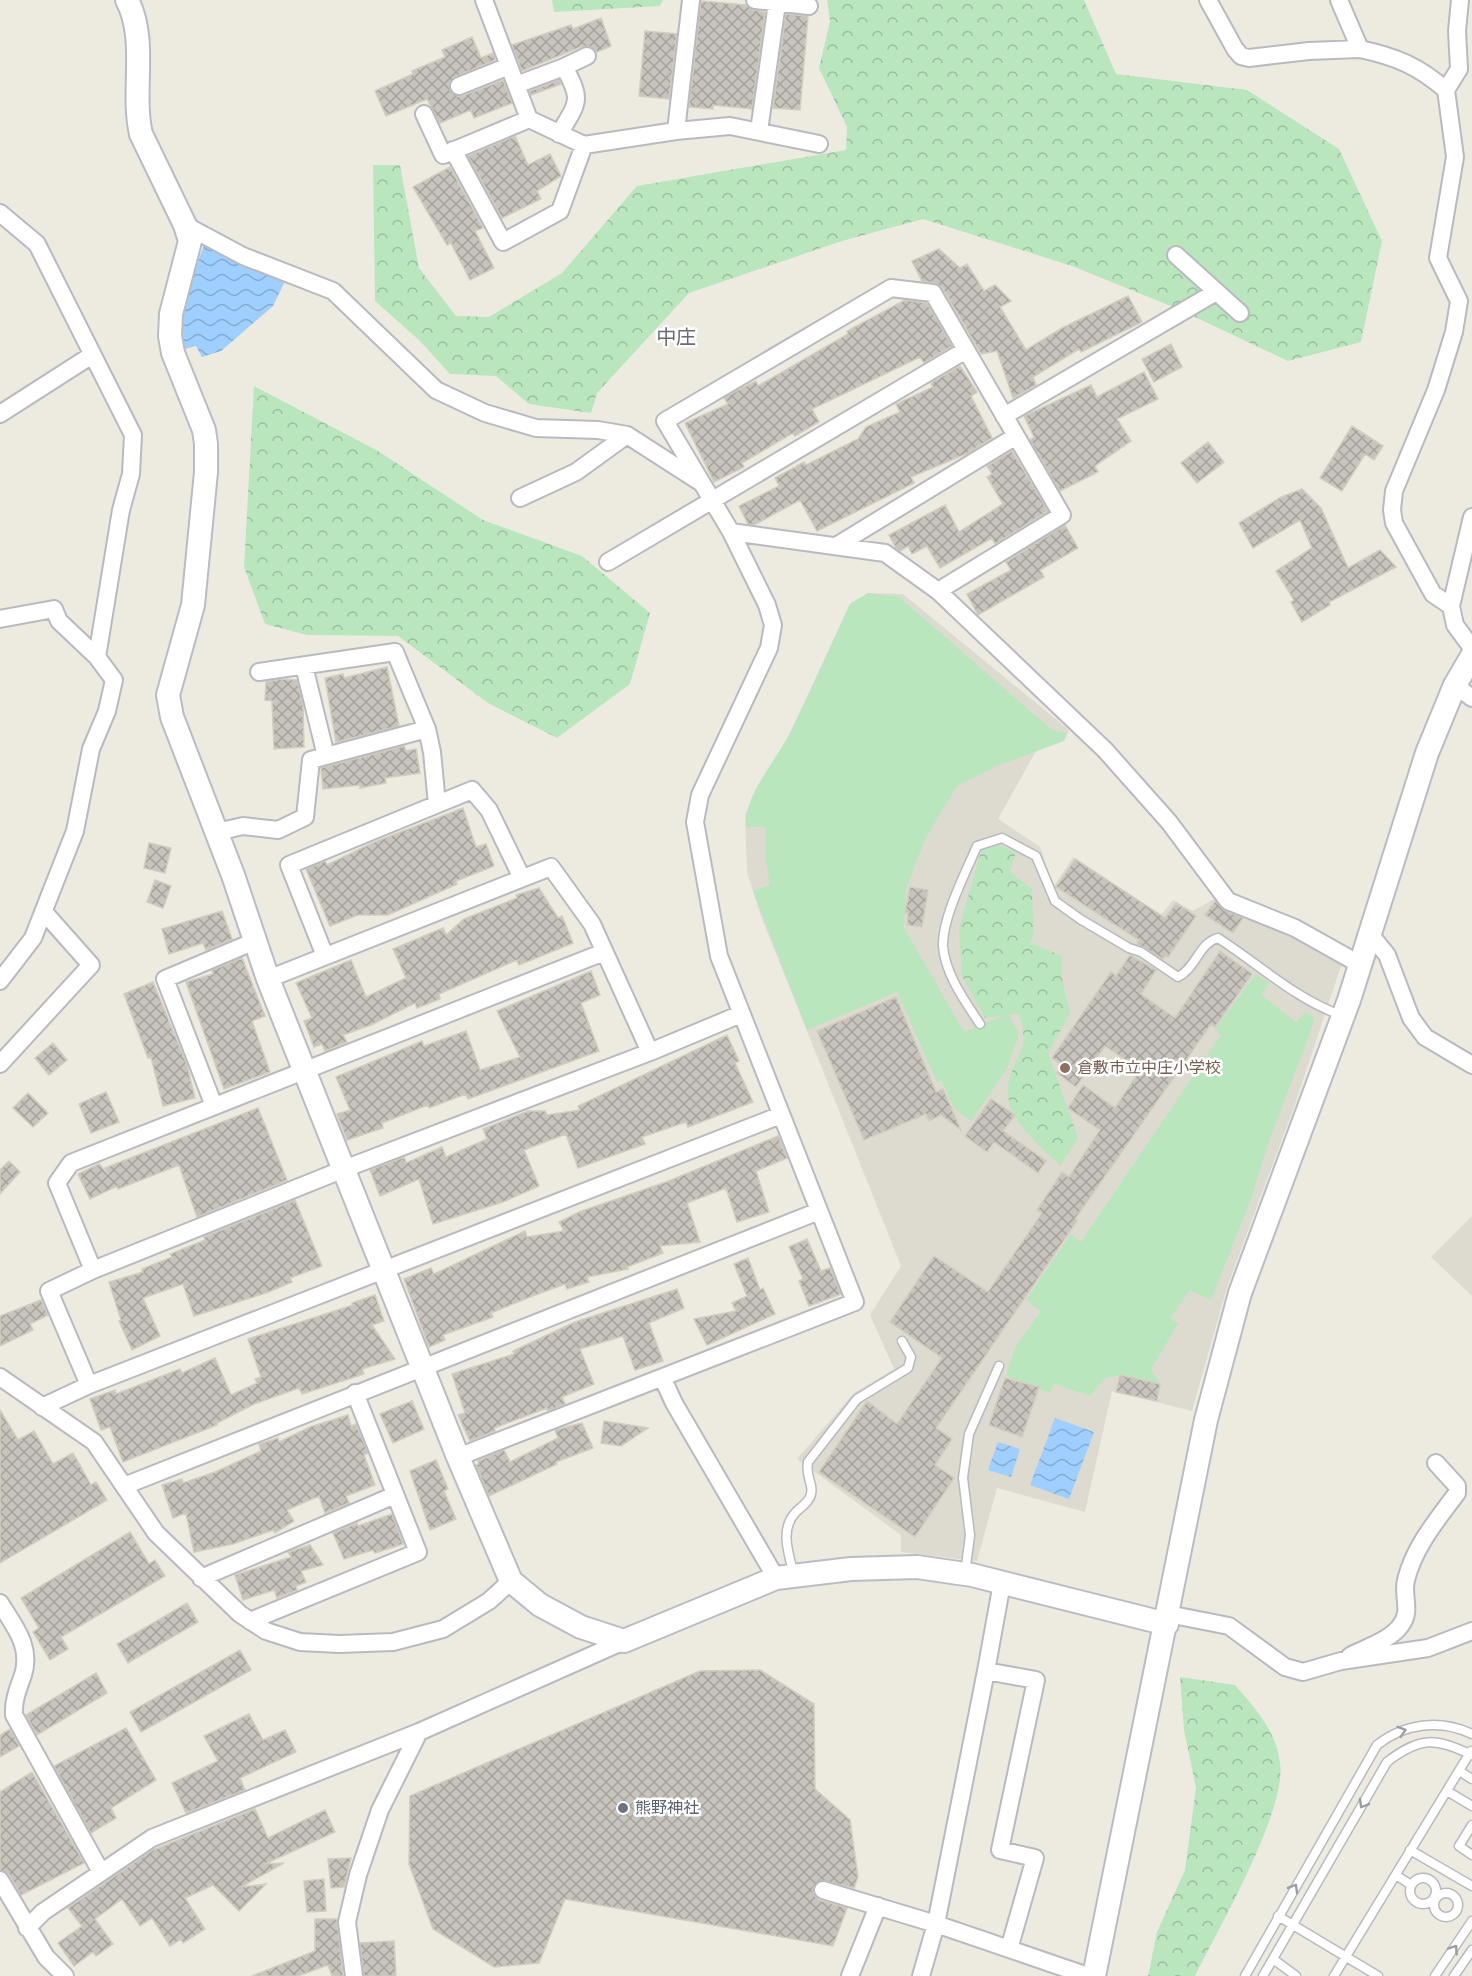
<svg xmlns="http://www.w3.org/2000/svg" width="1472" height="1976" viewBox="0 0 1472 1976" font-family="Signika,'Noto Sans JP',sans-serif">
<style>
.education{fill:#dddacf}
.grass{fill:#bae6bd}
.forest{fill:url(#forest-crowns)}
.water{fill:url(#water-waves)}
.building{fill:url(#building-cross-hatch);stroke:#d2cdbe;stroke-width:1.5}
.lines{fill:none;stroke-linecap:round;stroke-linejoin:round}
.lane-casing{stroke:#b8bac0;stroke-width:11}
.street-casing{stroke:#b8bac0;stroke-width:20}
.secondary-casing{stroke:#b9bcc3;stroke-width:26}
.lane{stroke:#fff;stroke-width:8}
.street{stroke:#fff;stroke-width:16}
.secondary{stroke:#fff;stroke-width:22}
.oneway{stroke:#9b9da1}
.education-dot{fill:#8d6e63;stroke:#fff;stroke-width:2}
.worship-dot{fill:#6b7280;stroke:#fff;stroke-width:2}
.labels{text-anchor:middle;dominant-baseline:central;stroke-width:5;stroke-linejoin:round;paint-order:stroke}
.education-label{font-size:16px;fill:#785e54;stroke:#fff;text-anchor:start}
.worship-label{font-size:16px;fill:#5b616d;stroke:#fff;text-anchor:start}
.quarter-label{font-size:20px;fill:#6a6e74;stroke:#fff}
</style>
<defs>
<pattern id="forest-crowns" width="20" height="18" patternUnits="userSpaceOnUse" patternTransform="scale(1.5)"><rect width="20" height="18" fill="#bae6bd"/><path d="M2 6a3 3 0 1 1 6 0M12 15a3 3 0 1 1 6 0" fill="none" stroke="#9abe9d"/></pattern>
<pattern id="water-waves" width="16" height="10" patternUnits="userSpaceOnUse" patternTransform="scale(1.5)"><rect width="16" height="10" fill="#9ecfff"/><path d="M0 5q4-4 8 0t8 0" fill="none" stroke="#84abd2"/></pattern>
<pattern id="building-cross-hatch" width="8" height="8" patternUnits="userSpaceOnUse" patternTransform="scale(1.5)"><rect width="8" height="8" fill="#c8c4bd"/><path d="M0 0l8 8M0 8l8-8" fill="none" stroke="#a5a29d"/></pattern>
</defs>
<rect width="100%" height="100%" fill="#edebe0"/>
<!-- education -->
<path class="education" d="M868,593l35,1 166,136 -5,11 -28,10 -38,68 42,28 14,39 19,-29 88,58 12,-15 20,11 23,-13 79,37 47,28 -48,144 -67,180 -35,124 -80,-20 -27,121 -88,-24 -20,73 -76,-9v-17l-104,-76 57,-66 40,-24 -24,-54 31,-49 -140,-350 -14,-44 -2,-57 15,-32 29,-48 61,-131z
M1472,1216v80l-41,-39z"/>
<!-- grass -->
<path class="grass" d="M868,593l31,4 153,133 15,3 -3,8 -65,24 -42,21 -32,53 -19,50 -2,39 60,104 44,-18 11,19 -12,36 -36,52 -17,-13 -13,-28 -4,2 -40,-90 -90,38 -54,-139 17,-6 -5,-30 1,-28h-20c-2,-34 30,-65 44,-94 21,-42 40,-86 60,-129z
M1256,974l13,9 -8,12 35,27 9,-10 9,5 -3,13 -43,114 -17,55 -40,101 -21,-10 -20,28 8,6 -27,45 9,15 -40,-9 -15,3 -15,18 -36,-12 -4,9 -44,-17 9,-28 26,-37 -15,-11 45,-66 10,8 140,-207 -6,-6z"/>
<!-- forest -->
<path class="forest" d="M552,0h111l-3,6 -106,6z
M827,0h257l32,74 131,16 92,59 43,92 -21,101 -73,19 -110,-52 -106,-43 -149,-47 -81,22 -153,52 -92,100 -6,20 -62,-9 -33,-28 -46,-2 -31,-34 -44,-39 -2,-136h27l19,103 37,48 33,1 73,-44 75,-87 209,-36 1,-23 -28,-59 11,-47z
M254,386l124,65 105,69 99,36 68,57 -20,71 -73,54 -69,-35 -90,-67 -91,-1 -42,-11 -21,-57z
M998,845l18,7 -6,20 22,17 2,45 -4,9 32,13 -1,19 9,38 -22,40 30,85 -18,28c-23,-24 -64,-53 -49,-92 12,-31 17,-27 8,-61l-34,5 -23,-42 -3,-47 22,-78z
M1180,1677l55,8c21,24 41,46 45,78 7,48 -62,166 -85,213h-47l9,-44 28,-62 11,-82 -12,-58z"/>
<!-- water -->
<path class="water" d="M206,240l47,29 33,10 -13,27 -52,45 -19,6 -6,-11 -11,3c-8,-38 8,-74 21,-109z
M1055,1418l39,14 -25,67 -39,-14z
M998,1442l22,7 -9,28 -23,-7z"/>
<!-- building -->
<path class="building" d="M701,1l45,4 7,5 12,2 -13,97 -39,-4v4l-24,-2z
M786,14l22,2 -8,94 -27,-2z
M601,18l10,28 -14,6 -5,-5 -9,-1 -61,25 -10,-26 59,-20 2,4z
M645,31l32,3 -8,65 -30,-3z
M472,37l9,21 12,-5 2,7 -40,17 -6,7 1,6 7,6h5l41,-16 9,23 -38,15 -3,-8 -31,13 -13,-24 -41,17 -11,-25 38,-17 -1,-3 33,-14 -3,-7z
M559,80l2,4 -30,11 -1,-4z
M515,136l13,29 22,-11 11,22 -24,15 4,8 -39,19 -34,-62z
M450,167l33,61 -8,3 19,37 -24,12 -19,-37 -4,2 -34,-58z
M939,249l21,19 7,-4 17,27 11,-6 16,16 -11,6 26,43 36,-22 66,-32 14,26 -61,30 -2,-3 -46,28 3,8 -23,13 -16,-47 -16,3 -39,-67 -7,-4 -13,-2 -10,-20z
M905,300l22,3 25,43 -28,17 -4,-6 -108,52 7,13 -24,14 -2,-3 -51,30 2,4 -30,15 -29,-59 43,-19 -4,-6 12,-7 20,-10 2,5 90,-52 -1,-3z
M1171,344l11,23 -28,15 -12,-23z
M960,366l17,26 -6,4 21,42 -24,15 -57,24 3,6 -97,48 -17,-31 -46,25 -6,-1 -9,-18 40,-20 -4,-8 29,-16 2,3 52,-26 8,-12 34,-15 -4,-8 37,-17 -2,-3 3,-3z
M1144,372l14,27 -41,20 14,22 -36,25 3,6 -38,19 -30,-51 4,-3 -10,-21 67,-31 6,12z
M1352,426l31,20 -9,14 -9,-6 -23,37 -22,-13z
M1208,442l16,20 -27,21 -16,-20z
M1012,451l36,60 -53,33 -3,-6 -52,30 -13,-22 -15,8 -4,-8 -8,5 -4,-3 -7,-13 56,-30 14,27 44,-28 -16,-27 5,-3 -5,-8z
M1302,489l19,19 27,60 32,-18 16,17 -67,35 1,3 -28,17 -11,-20 3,-2 -18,-29 36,-23 -12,-28 -47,28 -14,-25 42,-26z
M1065,525l13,23 -38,22 4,7 -66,38 -11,-21 44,-24 -5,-8z
M387,667l12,59 -63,16 -11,-64 18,-4 1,4z
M281,679l16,1 6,25 1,42 -30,2 -2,-48 -7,-1 1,-18z
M404,746l2,5 10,-2 4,24 -35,5 1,5 -26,5v-3l-37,4 -2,-21z
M463,808l13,39 10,-3 8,22 -38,15 1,3 -69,31h-30l-28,11 -24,-57 19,-8 2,4 45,-22z
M149,843l22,5 -6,25 -21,-5z
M1075,859l90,59 11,-15 20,13 -28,41 -2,-2 -3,4 -26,-15 2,-4 -83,-53z
M155,880l16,6 -8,22 -16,-6z
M910,887l18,3 -6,37 -15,-2 1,-12h-3z
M539,888l19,30 4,-2 11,27 -54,22 -2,-5 -78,34 1,5 -23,9 -2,-5 -44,22 -28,10 4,7 -22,9 -3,-7 -8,3 -10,-26 8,-3 -16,-35 55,-23 15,37 40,-19 -13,-29 50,-21 3,7 18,-16 53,-21 -1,-3z
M1215,901l9,9 19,8 -10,15 -28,-18z
M222,911l10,28 -26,11 -3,-7 -34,11 -7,-25z
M1220,951l32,23 -37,53 -4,-3 -136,195 2,2 -141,207 16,11 -17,26 19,13 -39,59 -96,-65 48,-71 30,23 45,-66 -52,-36 44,-66 54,36 54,-79 -5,-3 25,-38 7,5 31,-47 -32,-22 15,-23 32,23 25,-38 -35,-24 -29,41 -19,-14 5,-8 -10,-7 59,-86 5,4 14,-21 26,15 -15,24 34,24z
M242,958l23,58 -13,5 18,51 -46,17 -38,-107 27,-8 -1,-4z
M591,971l9,24 -19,8 18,48 -131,48 -2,-5 -37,14 -1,-3 -46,18 1,5 -36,12 -10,-26 13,-4 -14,-33 86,-36 2,5 42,-15 14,39 40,-13 -23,-46z
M153,982l34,83 8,33 -32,8 -12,-49 -3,1 -24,-64z
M896,997l40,95 7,-3 18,41 -20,-15 -12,6 -3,-7 -62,26 -47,-109z
M727,1035l12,26 -4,2 18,39 -65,25 -2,-5 -44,15 3,7 -67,24 -12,-34 -42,16 15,36 -36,16 -70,22 -14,-45 -39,17 -10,-26 34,-13 2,6 36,-16 4,10 41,-18 -4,-10 45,-18h17l2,4 33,-5 -2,-4z
M53,1043l14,17 -18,15 -14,-17z
M106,1092l13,30 -28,11 -12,-29z
M28,1093l20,20 -15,14 -20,-19z
M991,1099l24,16 -12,16 43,30 -8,12 -44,-31 -7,10 -22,-16z
M258,1108l29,72 -90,37 -18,-52 -61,24 -1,-3 -27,13 -12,-25 21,-10 9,10 -3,-6z
M778,1136l9,22 -31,13 13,41 -32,10 -11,-34 -39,15 13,39 -40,4 3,7 -36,14 1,2 -41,8 2,5 -22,7 -2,-5 -35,13 -39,16 2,4 -50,18 2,5 -16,7 -25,-68 27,-11 3,6 91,-43 2,6 37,-6 -5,-9 20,-10 87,-30z
M9,1161l11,11 -20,22v-24z
M295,1200l27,66 -32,12 2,4 -26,11 -72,23 -11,-32 -40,14 17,38 -28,14 -13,-29 2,-1 -12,-38 34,-10 -1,-3 30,-12 -2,-3 35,-14 -1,-3z
M807,1239l14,32 9,-3 11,26 -32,12 -10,-25 4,-2 -14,-32z
M748,1258l12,32 3,-2 12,26 -68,31 -13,-26 42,-8 -4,-8 15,-7 -13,-32z
M677,1289l7,19 -35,15 14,38 -28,9 -12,-34 -43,13 14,35 -32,13 3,7 -17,7 -1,-3 -53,20 1,3 -25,10 -12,-26 7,-2 -13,-39 62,-20 -1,-3 62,-29z
M375,1295l9,26 -12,4 23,34 -33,10 2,5 -62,20 -3,-6 -45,16 -37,19v2l-94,37 -13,-35 -9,3 -11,-31 25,-9 1,4 64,-25 2,4 33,-15 16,37 26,-12 -2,-4 6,-2 -13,-38 105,-34 -1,-2z
M41,1300l7,15 -18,9 3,6 -33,16v-30z
M1120,1375l40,9 -3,17 -41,-9z
M1005,1378l34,9 -17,50 -33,-12z
M412,1401l12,28 -31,14 -13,-29z
M0,1410l18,30 16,-9 19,33 20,-11 18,32 5,-3 11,18 -107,63z
M348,1415l3,11 5,-2 12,29 -4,2 11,30 -29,11 3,7 -24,10 -6,-17 -32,14 7,11 -19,12 -2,-3 -40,14 -39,8 -8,-39 -13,5 -11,-33 20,-6 1,4 32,-11 46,-21 -2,-7 19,-6 1,4 31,-15z
M604,1421l44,7 -27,18 -20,-3z
M582,1423l11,25 -37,14 1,2 -68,32 -13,-31 3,-1 -1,-3 26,-11 6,12 48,-24 -3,-8z
M436,1460l12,29 -4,2 12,28 -26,11 -20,-59z
M392,1514l11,30 -28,9 -2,-3 -29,9 -11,-26 24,-10 1,3z
M130,1532l19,32 6,-4 10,16 -104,61 7,12 -18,11 -17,-28 6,-4 -18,-30z
M310,1545l13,20 -22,6 5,11 -10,4 1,4 -20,8 -3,-8 -31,10 -8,-25 56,-18 -3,-5z
M187,1603l11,19 -70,41 -11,-19z
M240,1650l11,20 -110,62 -11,-20z
M760,1670l54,34 1,85 35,31 8,57 -4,11 -33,-8 -8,8v5l6,7 28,8 -14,38 -268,-47 -26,64 -45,4 -61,-38 -24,-65 1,-68 290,-125z
M96,1673l11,20 -70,42 -11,-20z
M249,1714l14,26 22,-10 11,22 -56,26 5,12 -59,23 -14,-30 46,-22 -14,-25z
M126,1728l30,52 -45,28 5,10 -25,15 -37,-67z
M10,1729l9,17 -19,11v-22z
M32,1772l52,91 -63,32 -12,-21 -9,-4v-78z
M255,1809l13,29 57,-28 10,22 -70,32 19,-1 -43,24 25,-3 -27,27 -26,-26 -28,13 20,31 -22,14 -2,-4 -11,7 -18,-28 -12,8 -18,-27 -27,20 18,25 -17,12 -3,-4 -19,14 -16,-23 24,-17 -14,-18 85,-58z
M351,1858l-7,29 -13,1 -3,-29z
M324,1879l2,32 -19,1 -3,-31z
M315,1919h22l6,57h-11l-4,-11 -30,11h-46l63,-25z
M394,1941l2,35h-32l-4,-33z"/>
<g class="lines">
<!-- lane casing -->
<g class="lane-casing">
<path id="lane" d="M980,1024c-15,-23 -35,-50 -37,-78 -1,-28 23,-74 34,-100l25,-8 34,18 19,45 25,18 49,29 12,4 37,25c18,-9 21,-34 40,-39 42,27 77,61 125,78
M965,1574l5,-39 -7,-57 6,-44 30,-68
M794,1575c-5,-20 -15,-46 2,-63 5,-5 14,-11 15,-18 3,-11 -6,-16 -3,-32l49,-63 51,-31 3,-11 -9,-16
M1459,1771l13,8
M1447,1791l25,15
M1472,1825l-13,21 13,9
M1410,1850l62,36
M1396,1875l15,10
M1410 1891a13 13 0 1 1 26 0a13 13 0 1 1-26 0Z
M1434 1905a12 12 0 1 1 24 0a12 12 0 1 1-24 0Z
M1278,1916l100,60
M1273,1959l23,17
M1245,1976l132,-231c28,-22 63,-26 95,-11
M1263,1976l124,-214c34,-26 48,-24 85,-7
M1334,1976l137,-225
M1435,1976l37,-55
M1454,1976l18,-26"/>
</g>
<!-- street casing -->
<g class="street-casing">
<path id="street" d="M484,0l45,119 55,26 92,-14 54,-5 89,18
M755,0l54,6
M1208,0l27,49 6,7 8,2 60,-7 51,-2 -21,-49
M1360,49c37,8 58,17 86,41
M564,67l23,-11
M516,85l48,-18c19,34 14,35 -5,67
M459,86l50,-20
M424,114l19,41 86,-36
M676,131l15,-131
M759,131l18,-128
M453,150l50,92 57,-31 24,-66
M0,213l37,31 96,191 -2,39 -10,36 -24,147 17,23 -7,31 -16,38 -16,82 -42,107 -33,43
M185,225l58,31 90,35 103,99 49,23 51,15 62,2 29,5 73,47
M1176,255l64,58
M891,288l42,5 129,222 -124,76 -53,-38 -154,-21 -66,-111z
M0,414l92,-59
M1004,416l212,-124
M520,498l56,-26 51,-37
M1472,517l-21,89 4,19 17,23
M836,546l180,-110
M608,562l358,-212
M938,591l167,159 64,72 59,79 67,27 66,37
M1451,606l-18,-12 -39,-71 -2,-13 2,-19 42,-101 18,-58 5,-31 -21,-43 17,-101 -9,-67 13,-21 -2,-38 3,-31
M0,619l54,-10 5,12 38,36
M304,666l22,90
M259,672l136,-20 32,77 5,23 5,52
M1455,685l17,13
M217,832l26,-6 35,4 27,-13 6,-57 116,-31
M1370,934l17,21 24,63 14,19 47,28
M325,956l-36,-91 183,-75 17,20 33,68
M268,979l283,-112 41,57 58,128 91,-38
M0,1064l91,-99 -47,-53
M214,1106l-49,-127 90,-38
M93,1270l251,-101 306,-117
M0,1377l94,65 62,91 84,81 26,17 34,11 39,2 54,-2 50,-13 46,-28 22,-20
M663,1379l11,24 102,175
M89,1385l-40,-94 44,-21 -36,-87 14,-20 533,-211
M42,1407l47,-22 692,-270
M458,1457l397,-155 -136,-346 -24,-134 5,-27 69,-147 4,-23 -6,-20 -36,-73
M124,1486l695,-275
M201,1578l194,-83
M0,1603c14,23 32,43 23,72 -5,14 -10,26 -9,40l87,157
M1168,1614l61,12 56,41 18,5 38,-11 87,-13 44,-17
M250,1621l168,-69 -63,-159
M1350,1656c15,-8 41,-16 51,-31 11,-14 1,-29 5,-45 8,-33 31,-60 51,-87v-7l-21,-23
M986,1671l16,-88
M0,1880l46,77 19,19
M823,1890l113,34 50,-253 50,9 -36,170 35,8 -26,91
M27,1928l16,-16 109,-74 267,-106 205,-91
M354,1976l-7,-54 11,-47 22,-65 39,-78
M850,1976l28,-70
M921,1976l15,-52 152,52"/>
</g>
<!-- secondary casing -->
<g class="secondary-casing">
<path id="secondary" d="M127,0c21,40 4,91 14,134l44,91 5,16 -19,73 -1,22 3,17 31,77 2,14v28l-13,133 -25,90 4,22 61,158 35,104 190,478 53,124 29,24 41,22 43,14 152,-63 75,-9 66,-2 55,8 195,49
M1094,1976l112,-556 34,-127 109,-293 78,-247 28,-68 17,-29"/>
</g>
<!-- lane -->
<use href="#lane" class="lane"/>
<!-- street -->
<use href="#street" class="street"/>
<!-- secondary -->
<use href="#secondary" class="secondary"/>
</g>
<!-- one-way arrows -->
<defs><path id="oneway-chevron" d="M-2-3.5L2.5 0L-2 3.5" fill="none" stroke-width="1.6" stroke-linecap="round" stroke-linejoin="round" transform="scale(1.5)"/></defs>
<g class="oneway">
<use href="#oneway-chevron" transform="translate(1402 1731) rotate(-17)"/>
<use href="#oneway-chevron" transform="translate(1363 1804) rotate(120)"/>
<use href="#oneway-chevron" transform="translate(1294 1888) rotate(-60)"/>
<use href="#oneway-chevron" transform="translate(1454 1949) rotate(-56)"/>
</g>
<!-- markers -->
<circle class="education-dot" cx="1065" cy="1068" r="6"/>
<circle class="worship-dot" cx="623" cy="1808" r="6"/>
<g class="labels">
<!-- education labels -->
<g class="education-label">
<text x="1077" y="1068">倉敷市立中庄小学校</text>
</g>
<!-- worship labels -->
<g class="worship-label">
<text x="635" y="1808">熊野神社</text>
</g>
<!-- quarter labels -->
<g class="quarter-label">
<text x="676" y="337">中庄</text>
</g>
</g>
</svg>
